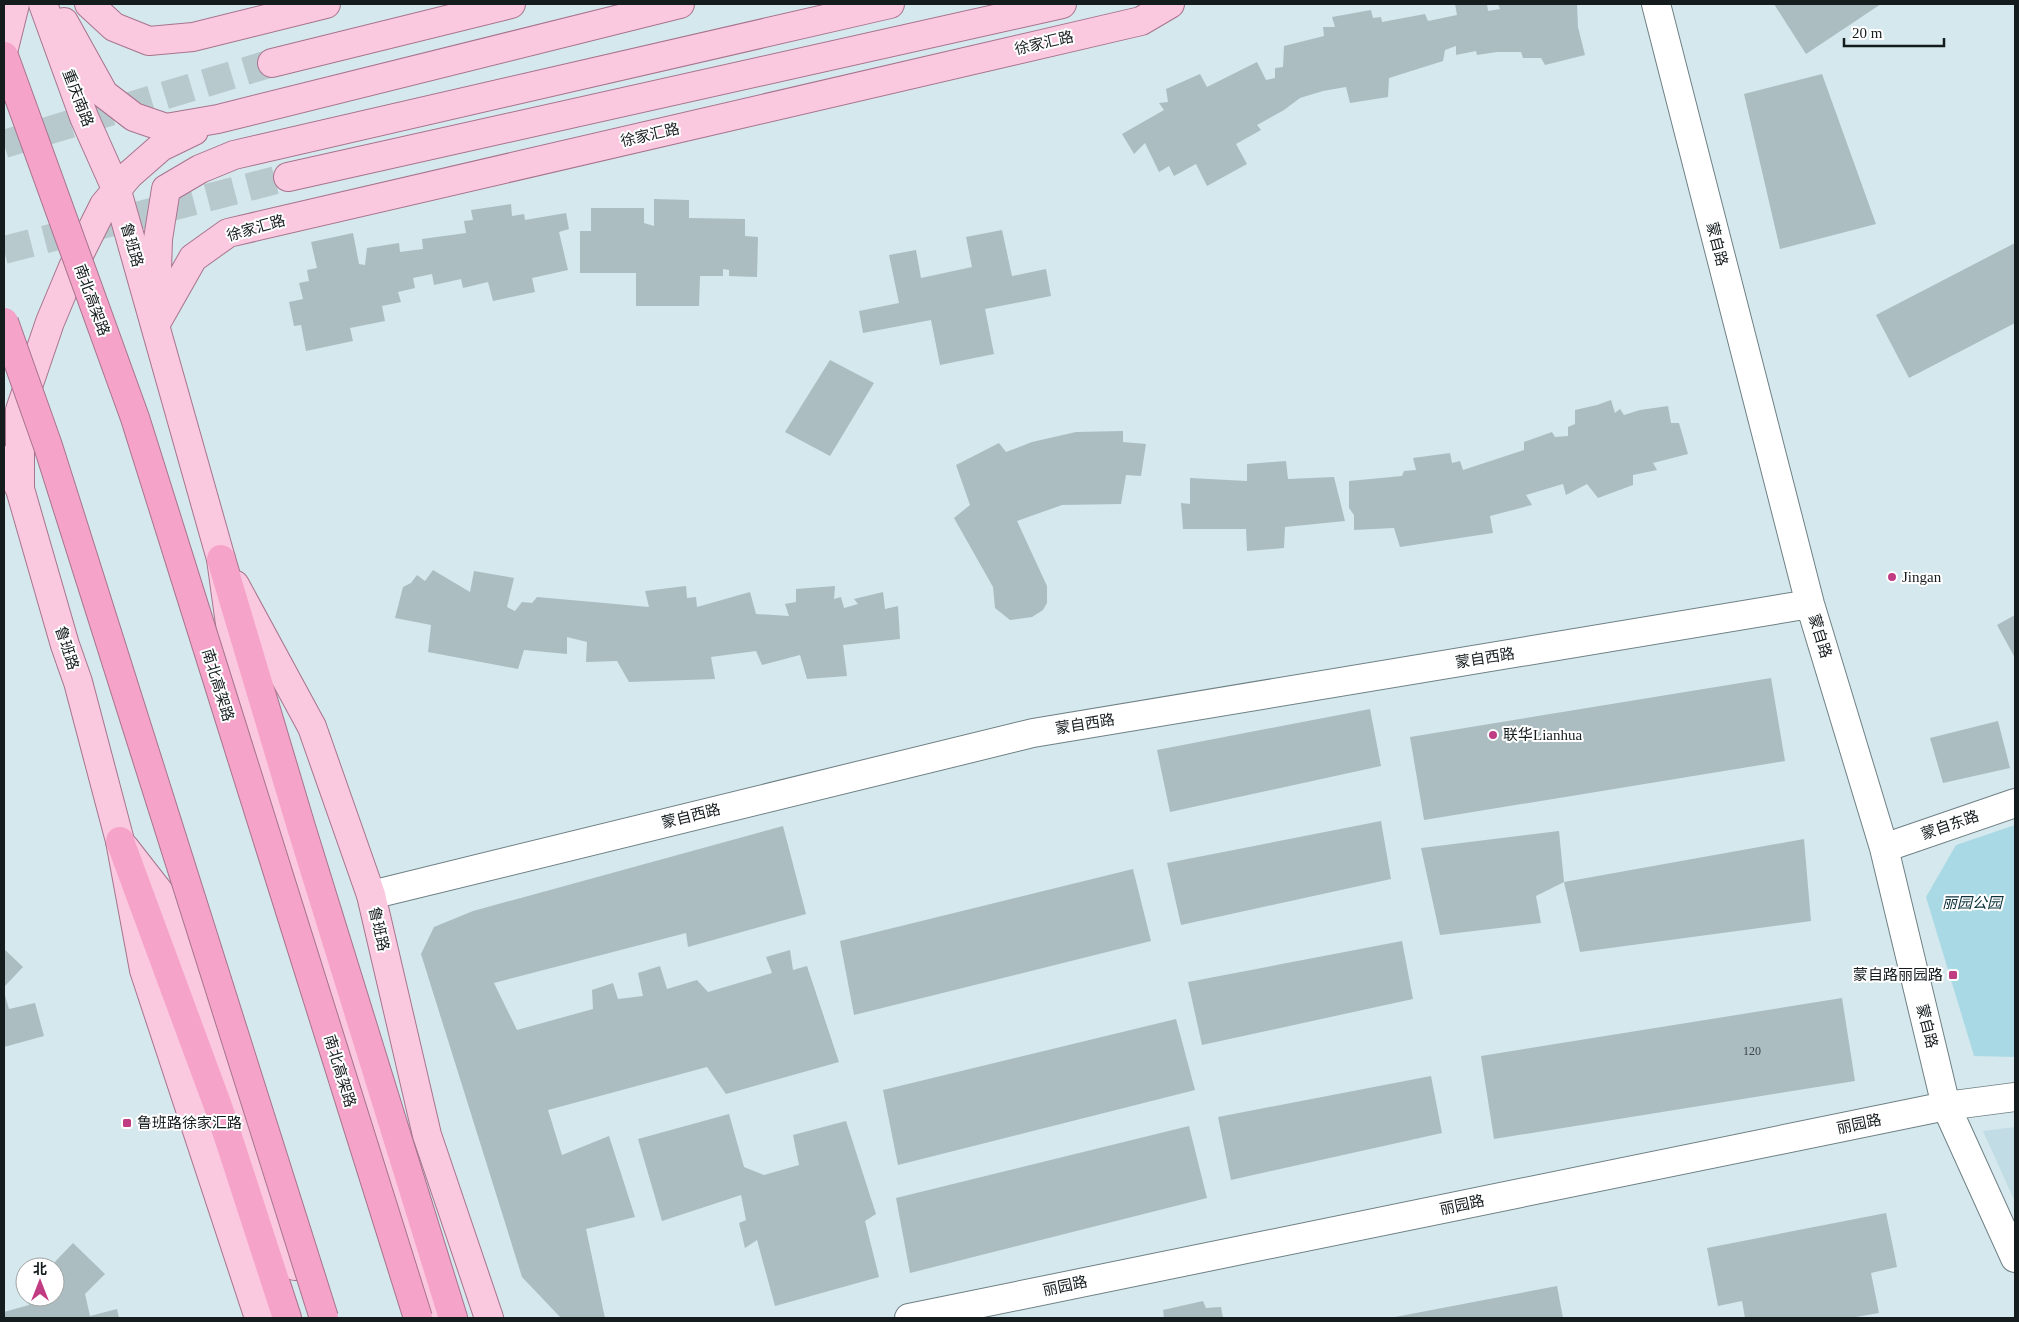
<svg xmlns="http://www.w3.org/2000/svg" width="2019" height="1322" viewBox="0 0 2019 1322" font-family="'Times New Roman','Noto Sans SC',serif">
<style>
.built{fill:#c1dce4}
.green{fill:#aad9e6}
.building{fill:#abbdc1}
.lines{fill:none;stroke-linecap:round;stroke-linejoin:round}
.major-tunnel{stroke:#b8c9ce;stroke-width:28;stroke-dasharray:28 14;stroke-linecap:butt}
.minor-casing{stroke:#6f8085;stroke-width:30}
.major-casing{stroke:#a7748d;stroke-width:30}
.highway-casing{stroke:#a7748d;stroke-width:30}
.minor{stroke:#fff;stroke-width:28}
.major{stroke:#fac8df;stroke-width:28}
.highway{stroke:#f6a3c9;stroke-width:28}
.highway-bridge-casing{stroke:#a7748d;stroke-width:30;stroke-linecap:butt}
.highway-bridge{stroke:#f6a3c9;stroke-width:28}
.poi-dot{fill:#c03d83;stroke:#fff;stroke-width:2}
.labels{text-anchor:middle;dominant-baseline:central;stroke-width:4;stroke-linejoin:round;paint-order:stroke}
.number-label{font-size:12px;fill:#3a4447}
.street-label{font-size:15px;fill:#151c1e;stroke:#fff}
.poi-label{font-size:15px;fill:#151c1e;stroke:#fff;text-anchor:start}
.park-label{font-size:15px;font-style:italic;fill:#0a3039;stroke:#fff}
</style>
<rect width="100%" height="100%" fill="#d5e8ed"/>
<!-- built -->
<path class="built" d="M2015,1127v75l-32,-71z"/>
<!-- green -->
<path class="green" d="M2015,825v232l-41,-1 -48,-159 30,-52z"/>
<!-- building -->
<path class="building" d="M1455,4h32l1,7 12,-2 -2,-5h79l1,23 7,28 -40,10 -4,-7h-18l-2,-6h-24l-20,3 -1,-4 -20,4v-9l-11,4 -2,11 -54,17 -1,19 -38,6 -4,-16 -23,4 -23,7 -16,12 -27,15 4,5 -25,14 11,20 -40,22 -11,-22 -22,12 -5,-10 -10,6 -14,-29 -11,11 -12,-20 42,-24 -5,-7 9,-1 -2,-13 34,-15 7,13 50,-25 9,18 9,-2v-10l8,-1 1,-21 40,-10 -1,-9h12l-3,-10 39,-7 2,8 8,-1 1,5 43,-8 3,7 29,-6z
M1774,4h107l-75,50z
M1822,74l54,150 -96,25 -36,-155z
M654,199l35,1v18l56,1v17l13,1 -1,40 -28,-1v-6l-6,-1v7h-23l-1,30h-63v-33h-56v-42h11v-23h53v15l10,3z
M511,204l1,12 12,-2 1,6 41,-7 3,16 -10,3 9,38 -36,8 3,14 -42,9 -5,-19 -25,6 -2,-9 -27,6 -2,-11 -19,4 2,10 -17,4 3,10 -19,4 3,15 -35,7 3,13 -47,10 -5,-26 -7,1 -5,-24 14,-3 -4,-16 10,-2 -2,-11 10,-2 -6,-26 42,-9 6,31 6,1 2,-17 32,-5 1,9 23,-3 -1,-10 44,-6 -2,-12 9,-1 -2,-10z
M1002,230l10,46 34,-7 5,27 -66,13 9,45 -54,11 -9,-45 -68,13 -4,-22 40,-8 -10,-48 27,-5 5,28 51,-11 -6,-30z
M2015,243v80l-106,55 -33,-63z
M830,360l44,23 -44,73 -45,-24z
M1611,400l4,13 5,-4 4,6 16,-5 28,-4 3,17h8l9,31 -35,9 4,7 -24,5v10l-35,13 -11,-14 -21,11 -3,-11 -37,11 6,10 -42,11 3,17 -93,14 -6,-19 -40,2v-15l-5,-7v-27l53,-5 2,-5 12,-1 -3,-12 37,-5 2,10 8,-2 3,9 61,-20v-8l28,-10 3,5 13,-1v-9l7,-3v-14l22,-5z
M1123,431v11l23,2 -5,32 -15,-1 -5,29 -59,1 -45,16 30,65v17l-4,7 -11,7 -22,3 -15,-12 -2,-21 -39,-69 16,-13 -14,-40 43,-22 7,9 26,-10 44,-10z
M1286,461l2,18 46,-2 11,44 -60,6 -1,21 -37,3 -1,-22h-63l-2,-26 9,1v-26l57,3v-17z
M433,570l37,22 4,-21 40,7 -7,29 8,4 7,-9 10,1 5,-6 112,10 -4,-16 41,-5 1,12 9,-1 1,10 53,-15 6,22 33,2 -4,-12 11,-2v-13l39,-3 -1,13 7,-2 3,11 14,-4 -4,-5 29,-7 2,17 13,-3 2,33 -57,6 4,31 -40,3 -7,-24 -38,10 -6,-14 -45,6 4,22 -86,3 -12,-21 -31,1 1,-20 -20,-5v17l-43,-4 -6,19 -90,-17 3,-27 -36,-7 8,-31 8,-4 6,-8 8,6z
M2015,615v43l-18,-33z
M1771,678l14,83 -361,59 -14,-83z
M1370,709l11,57 -211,46 -13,-62z
M1998,721l12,47 -67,15 -13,-45z
M1381,821l10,58 -210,46 -14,-62z
M783,826l23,88 -118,33 -2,-14 -192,50 23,47 76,-21 -1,-19 21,-7 5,16 25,-3 -5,-23 22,-7 7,23 30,-9 11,12 64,-19 -6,-16 24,-7 3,20 14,-4 32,96 -113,32 -19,-27 -159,43 14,45 47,-19 26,81 -49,12 19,89h-44l-39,-41 -101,-323 13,-27 39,-16z
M1559,831l5,51 -28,14 5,27 -101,12 -19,-87z
M1804,839l7,82 -231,31 -16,-70z
M1133,869l18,72 -297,74 -14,-74z
M1402,941l11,58 -211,46 -14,-63z
M4,949l19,18 -19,20z
M4,992l5,17 26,-6 9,33 -40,11z
M1842,998l13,83 -361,58 -13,-83z
M1176,1019l19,71 -297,75 -15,-75z
M1431,1076l11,57 -211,47 -13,-63z
M729,1114l15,53 20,8 35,-10 -6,-30 53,-14 30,93 -11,7 14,56 -104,29 -18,-66 -12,8 -6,-25 7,-3 -5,-25 -79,26 -24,-82z
M1189,1126l18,72 -297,75 -14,-75z
M1886,1213l11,54 -26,6 8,40 -29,5h-105l-3,-17 -24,5 -11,-58z
M73,1243l32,31 -20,20 5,22 27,-7 2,9h-115v-6l25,-7 -2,-8h28v-30h-5z
M1557,1286l6,32h-168v-1z
M1203,1301l3,7 15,-1 2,11h-59l-1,-8z"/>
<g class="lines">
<!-- major-tunnel -->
<path class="major-tunnel" d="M4,144l268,-81
M4,250l284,-73"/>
<!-- minor casing -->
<g class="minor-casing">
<path id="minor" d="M1656,4l154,600 74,244 62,258 69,152
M1884,848l131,-45
M371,895l662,-162 777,-129
M909,1318l1037,-212 69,-9"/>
</g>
<!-- major casing -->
<g class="major-casing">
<path id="major" d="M43,4l41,113 33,74 104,368 15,108 200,651
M89,4l25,23 35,14 44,-4 133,-33
M64,22l40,72 30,23 32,11 52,-9 462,-115
M4,48l11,-44
M272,63l239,-59
M288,177l774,-173
M156,301l2,-62 8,-50 34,-20 34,-14 656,-151
M155,325l38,-67 35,-25 913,-212 29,-17
M4,460l16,29 45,156 13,37 42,159 24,129 115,348
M20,487v-77l30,-88 23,-55 31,-62 25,-30 32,-28 33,-16
M235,585l77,142 59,168 56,240 62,183
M125,848l39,50 131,368"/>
</g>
<!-- highway casing -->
<g class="highway-casing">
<path id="highway" d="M221,559l80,268 152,491
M120,841l99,268 68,209"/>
</g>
<!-- minor -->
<use href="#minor" class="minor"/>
<!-- major -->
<use href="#major" class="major"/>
<!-- highway -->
<use href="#highway" class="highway"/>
<!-- highway-bridge casing -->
<g class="highway-bridge-casing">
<path id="highway-bridge" d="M4,56l131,362 283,900
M4,322l44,124 276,872"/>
</g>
<!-- highway-bridge -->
<use href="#highway-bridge" class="highway-bridge"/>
</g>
<!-- markers -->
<g class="poi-dot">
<circle cx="1892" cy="577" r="5"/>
<circle cx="1493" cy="735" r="5"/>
<rect x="1948" y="970" width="10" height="10" rx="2.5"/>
<rect x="122" y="1118" width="10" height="10" rx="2.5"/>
</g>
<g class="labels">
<!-- number labels -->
<g class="number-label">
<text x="1752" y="1051">120</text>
</g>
<!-- street labels -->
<g class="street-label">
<text transform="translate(1044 43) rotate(-13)">徐家汇路</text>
<text transform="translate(78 98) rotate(69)">重庆南路</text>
<text transform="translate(650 135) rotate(-13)">徐家汇路</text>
<text transform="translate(256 228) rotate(-16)">徐家汇路</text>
<text transform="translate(1717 244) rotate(76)">蒙自路</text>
<text transform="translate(132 245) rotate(74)">鲁班路</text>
<text transform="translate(92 300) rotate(70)">南北高架路</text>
<text transform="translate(1820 636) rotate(73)">蒙自路</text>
<text transform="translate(67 648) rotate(72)">鲁班路</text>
<text transform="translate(1485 658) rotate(-9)">蒙自西路</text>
<text transform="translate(218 685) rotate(73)">南北高架路</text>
<text transform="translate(1085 724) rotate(-9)">蒙自西路</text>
<text transform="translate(691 816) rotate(-14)">蒙自西路</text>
<text transform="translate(1950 825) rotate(-19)">蒙自东路</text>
<text transform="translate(379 929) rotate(77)">鲁班路</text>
<text transform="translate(1927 1026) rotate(76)">蒙自路</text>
<text transform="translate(340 1071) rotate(73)">南北高架路</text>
<text transform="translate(1859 1124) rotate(-12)">丽园路</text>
<text transform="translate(1462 1205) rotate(-12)">丽园路</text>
<text transform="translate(1065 1286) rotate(-12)">丽园路</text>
</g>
<!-- poi labels -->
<g class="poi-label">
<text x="1902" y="577">Jingan</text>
<text x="1503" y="735">联华Lianhua</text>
<text x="1943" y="975" text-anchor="end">蒙自路丽园路</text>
<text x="137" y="1123">鲁班路徐家汇路</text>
</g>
<!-- park labels -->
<g class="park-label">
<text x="1972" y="903">丽园公园</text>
</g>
</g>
<!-- border -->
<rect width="2019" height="1322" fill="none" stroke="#151c1e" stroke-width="10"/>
<!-- north arrow -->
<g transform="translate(40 1282)"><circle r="24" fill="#ffffff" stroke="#a1a4a5"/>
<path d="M0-4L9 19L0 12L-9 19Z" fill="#c03d83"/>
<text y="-8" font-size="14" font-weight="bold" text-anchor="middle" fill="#151c1e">北</text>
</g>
<!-- scale -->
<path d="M1844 38v8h100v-8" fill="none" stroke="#151c1e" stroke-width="2.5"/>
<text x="1852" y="38" font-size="15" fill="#151c1e" stroke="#ffffff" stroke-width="4" paint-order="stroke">20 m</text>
</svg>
